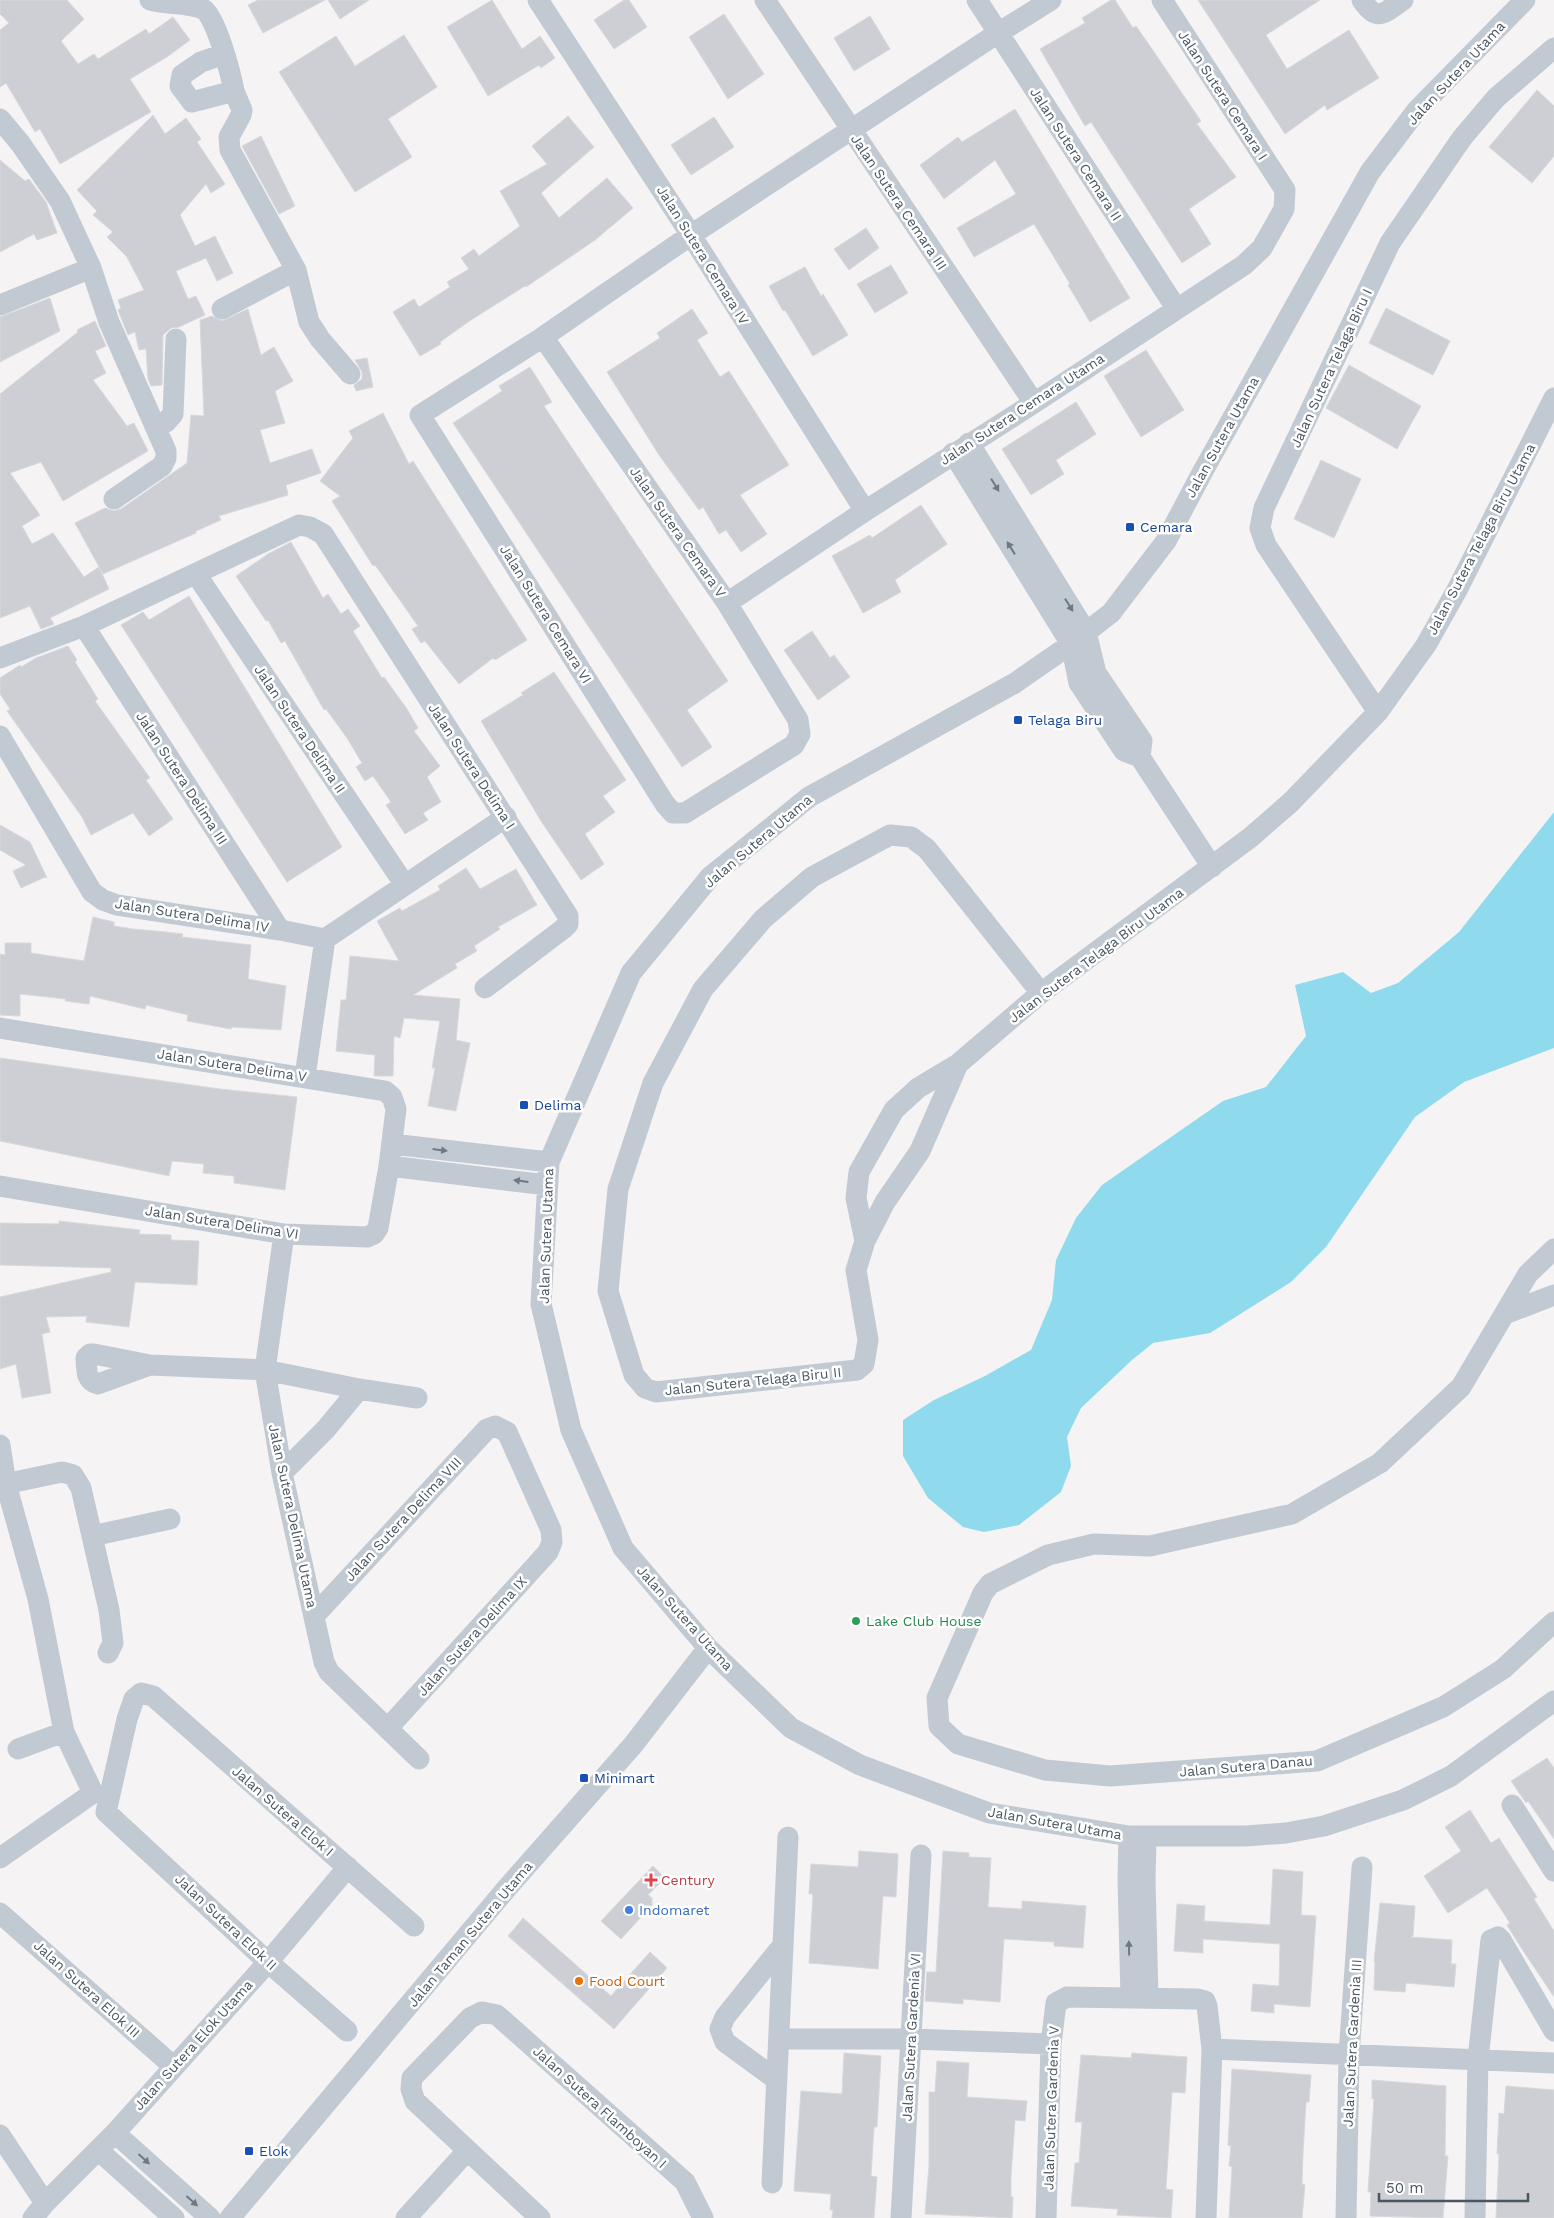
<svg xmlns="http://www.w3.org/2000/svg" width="1554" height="2218" viewBox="0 0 1554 2218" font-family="'Work Sans',sans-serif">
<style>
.water{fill:#90daee}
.building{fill:#cdcfd5;stroke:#d7d9de}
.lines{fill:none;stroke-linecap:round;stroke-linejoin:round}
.minor{stroke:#c1cad2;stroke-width:21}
.oneway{fill:#6e7983}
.transit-dot{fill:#1a4fb4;stroke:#fff;stroke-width:2}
.leisure-dot{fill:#2e9e5b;stroke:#fff;stroke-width:2}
.health-dot{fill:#e0444e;stroke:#fff;stroke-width:2}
.shop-dot{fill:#3f7fe0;stroke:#fff;stroke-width:2}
.food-dot{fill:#e8710a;stroke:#fff;stroke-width:2}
.labels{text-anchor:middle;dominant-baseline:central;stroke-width:5;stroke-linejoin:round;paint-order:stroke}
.street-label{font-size:14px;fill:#4a5661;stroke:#fff}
.transit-label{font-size:14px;fill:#164399;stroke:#fff;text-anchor:start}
.leisure-label{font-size:14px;fill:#27864d;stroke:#fff;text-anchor:start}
.health-label{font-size:14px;fill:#be3a42;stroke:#fff;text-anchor:start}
.shop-label{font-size:14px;fill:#366cbe;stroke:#fff;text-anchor:start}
.food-label{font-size:14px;fill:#c56008;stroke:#fff;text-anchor:start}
</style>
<rect width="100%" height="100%" fill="#f5f3f3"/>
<!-- water -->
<path class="water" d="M1554,812v236l-90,34 -49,35 -89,130 -35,35 -81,51 -57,10 -21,17 -51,48 -14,29 4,29 -10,26 -42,33 -35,7 -21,-5 -35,-29 -25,-42v-36l31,-20 51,-24 46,-26 21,-50 4,-40 20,-42 26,-33 121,-84 43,-14 40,-51 -11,-51 48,-13 28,21 27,-10 61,-51z"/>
<!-- building -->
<path class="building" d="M0,0h67l17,19 -23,22 17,23 16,-10 4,5 48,-30 3,5 24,-17 17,23 -23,17 -37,22 21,33 -91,52 -20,-35 -5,3 -29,-49 -6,4v-57l9,-7 -9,-9z
M258,0h67l-62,33 -15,-28z
M328,0h41l-29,19z
M492,0l30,49 18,-13 15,22 -14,10 -2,-3 -51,31 -41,-69z
M624,0h5l18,27 -33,22 -20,-29z
M1111,0h4l18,28 3,-2 18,26 47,69 -4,3 39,53 -47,32 22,35 -29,19 -91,-141 -6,4 -45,-77 45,-26 -3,-5z
M1198,0h122l-54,35 21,34 62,-39 30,48 -52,32 -2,-5 -40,29z
M724,14l40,60 -36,25 -39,-62z
M870,16l20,33 -36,22 -20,-33z
M404,35l33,52 -49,32 24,38 -57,35 -76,-120 57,-36 19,30z
M1537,90l17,16v50l-22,27 -43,-36z
M1015,109l115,189 -40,24 -22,-37 2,-1 -36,-60 -60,33 -17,-29 59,-34 -21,-34 -51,39 -24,-34 38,-28 4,5z
M153,115l12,19 21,-16 15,21 -4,3 28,42 -14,9 -5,-9 -26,31 15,31 20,-10 18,37 -16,8 -11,-23 -30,13 12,28 8,-3 9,19 -26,12 -8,1 -8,7 -1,50 -11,1 -3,-7 -2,-30 -7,1 -4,-18 -7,3 -10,-25 3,-2 -3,-8 26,-10 -17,-33 -20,-20 6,-5 -20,-17 4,-4 -20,-21z
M568,116l26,31 -53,46 18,25 48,-40 26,30 -38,32 -69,47 -1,-1 -54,34 -31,22 1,2 -21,12 -27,-44 21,-13 5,8 31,-20 -3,-5 22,-13 -8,-11 13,-9 5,7 41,-30 -20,-35 47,-27 -15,-18z
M714,117l20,30 -43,28 -20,-30z
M261,136l34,70 -16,8 -37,-68z
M0,160l25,21 4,-2 17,23 11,31 -20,7 -3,-6 -34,18z
M866,228l13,20 -30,22 -15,-21z
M891,265l17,28 -33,20 -18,-29z
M805,267l16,29 2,-2 25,41 -35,21 -28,-46 -2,1 -14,-25z
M50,298l10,33 -60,31v-45z
M1386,308l64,33 -17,34 -64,-32z
M248,309l13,46 13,-8 19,34 -18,10 10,32 -25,7 10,33 42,-14 9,24 -35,12 2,10 -69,21 2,4 -25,11v2l-93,41 -28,-51 30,-15 9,3 7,-2 66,-46 4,-48 13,1 -4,-96 12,-4 10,5z
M692,309l16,24 -11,7 23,37 9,-6 60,94 -49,30 27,39 -26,18 -15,-22 -7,4 -16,-27 -4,3 -40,-55 -52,-83 53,-34 -3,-5z
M95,321l11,25 -11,5 11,22 -13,7 34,46 7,-3 14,28 -85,50 -22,-39 -31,11 30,42 -18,11 10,18 21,-11 31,44 15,-10 10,22 -59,29 4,6 -13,5 -11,-23 -30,12v-224l78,-62 -1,-2z
M1146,350l38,60 -43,27 -37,-61z
M367,358l6,29 -17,4 -2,-6 8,-6v-7l-7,-12z
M1349,365l72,41 -24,43 -71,-41z
M530,367l22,35 -8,4 184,275 -41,29 25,37 -30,20 -229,-344 49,-32 -3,-5z
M1076,402l20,32 -40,26 8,14 -33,21 -29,-46z
M383,413l26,51 4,-3 114,179 -32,20 -2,-2 -34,26 -34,-43 -4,2 -9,-14 6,-3 -43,-61 -2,1 -41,-65 8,-5 -20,-15 33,-43 -4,-7z
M1321,460l40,19 -27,59 -40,-19z
M921,505l26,39 -52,36 6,12 -38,21 -31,-57 38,-21 2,3z
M291,542l32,56 5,-4 13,20 7,-5 12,17 -7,5 29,47 2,-1 23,32 11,19 -4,3 26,35 -13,11 14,25 -18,11 5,7 -23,14 -19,-29 5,-3 -18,-26 -8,5 -9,-14 6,-4 -15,-25 -21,-29 -2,1 -39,-69 -4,2 -13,-23 -2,1 -30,-45 32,-22z
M189,596l153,251 -55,35 -166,-257 22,-13 6,8z
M812,631l18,27 4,-3 16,22 -32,23 -34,-50z
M68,646l9,14 -2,2 23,37 -3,2 55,77 -4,2 27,39 -24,17 -16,-23 -42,22 -9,-18 -75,-106 3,-2 -10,-15v-16l20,-13 1,2 15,-9z
M554,672l72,108 -23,16 12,16 -30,22 19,30 -23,16 -40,-59 -60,-100 42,-26 -2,-2z
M0,825l30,17 17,36 -2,-1 -24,11 -8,-17 13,-6 -26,-15z
M466,868l14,21 36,-20 21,36 -39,22 2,2 -26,17 3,5 -22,13 2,4 -44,27 47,4 -4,41 14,3 -14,68 -28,-5 7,-38h-3l8,-47 -36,-3 -4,20 -6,-2 -1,40h-19l1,-21 -39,-4 5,-51h5l4,-44 49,5 -22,-40 23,-13 2,3 38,-21 -2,-4z
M93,917l21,5v4l19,3 33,3 17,2 -1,3 69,8 -3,34 38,7 -5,44 -49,-3 -1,2 -44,-8 1,-6 -42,-10 -1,4 -55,-13 -1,8 -24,-3 1,-2 -46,-5v22l-20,-1v-61l5,1v-12h26v10l53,8z
M0,1058l220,31 77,8 -12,93 -51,-7v-7l-31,-3 1,-9 -32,-3 -3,15 -169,-35z
M59,1221l81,9 -1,4 32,1v5l28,1 -2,44 -62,-3 -6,45 -43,-5 1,-6 -41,1 4,15 -8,2 9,59 -29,5 -6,-34 -16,5v-72l111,-25v-4l-111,-3v-42l59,1z
M1547,1758l7,10v71l-26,-38 -2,2 -15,-22z
M1470,1810l21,33 8,-5 38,59 -3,2 20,32v66l-34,-51 -13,-21 3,-2 -23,-35 -39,25 -24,-37 37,-25 -16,-24z
M859,1851l39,3 -2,43 -13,-1 -5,73 -69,-6 4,-69h-4l2,-30 47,3z
M943,1851l26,2v4l22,1 -3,49 34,2v-8l64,5 -3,42 -29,-2v-4l-50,-3 -4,63 -37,-3v5l-38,-3 2,-29h9z
M653,1866l12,12 -17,17 4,3v7l-31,34 -20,-18z
M1273,1869l30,3 -2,43 15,1 -6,91 -36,-3v9l-23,-2 2,-27 26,2 1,-42 -77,-5v14l-29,-2 3,-47 28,2 -1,15 66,4z
M1380,1903l35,3 -2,30 -2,1 41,3 -1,24h5l-2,23 -48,-4 -1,9 -31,-2 1,-28h-1z
M523,1918l88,78 39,-44 17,16 -53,61 -106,-93z
M844,2053l37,3 -4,71h-3l-3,49 6,1 -3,41h-42l1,-8h-3l1,-16 -37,-3 7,-100 41,3z
M1132,2053l55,4 -2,36 -13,-1 -6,97 7,1 -2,28 -54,-3 1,-6 -47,-3 4,-43h4l3,-41h-7l6,-67 50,3z
M937,2061l32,2 -2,34 60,4 -2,20 -10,-1 -4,56v21h2l-1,21 -87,-4 4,-48v-74h6z
M1232,2069l79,6 -2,27h-3l-3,51 -1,31 3,1 -3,33h-73l3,-51 -3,-1 2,-20 -3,-1z
M1372,2080l74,6 -1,70h3l-5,62 -73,-2 1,-24h-3l6,-93h-2z
M1506,2086l48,4v128h-58l3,-64h-2l2,-41 5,1z"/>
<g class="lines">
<!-- minor -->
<path class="minor" d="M150,0c16,5 37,2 53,9 13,7 28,66 31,82l-42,11 -12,-16 2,-11 19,-13 23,-8
M538,0l153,235 174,276
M765,0l269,403
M977,0l199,308
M1362,0c15,23 22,13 41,0
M1525,0l-108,110 -47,62 -167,299 -37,70 -55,72 -40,31 -56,39 -206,114 -99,80 -79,96 -82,189 -8,142 30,126 52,118 85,100 83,80 69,37 129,48 140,23h117l40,-3 38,-7 79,-26 48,-24 103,-75
M234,91l8,19 -1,5 -12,22 1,13 66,120 13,52 11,17 30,35
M0,119l20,24 40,58 31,67 18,54 57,129v7l-4,8 -48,33
M0,305l91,-37
M222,309l74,-39
M543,337l184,266 71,117 2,14 -6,11 -109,68h-12l-8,-9 -245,-389 123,-78 148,-102 307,-202 53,-33
M156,428l10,-6 7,-8 3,-75
M969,443l117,189 10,41 46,68 -2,16
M953,453l118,191 8,39 45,68 16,6 72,110
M196,574l209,311
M727,603l138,-92 169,-108 210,-138 18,-17 22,-39 1,-19 -123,-190
M84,626l196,304
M0,658l84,-32 215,-101 11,2 13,7 245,382v8l-5,5 -78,59
M1378,712l-112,-167 -6,-17 4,-20 126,-265 72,-105 34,-40 58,-50
M0,736l92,156 11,8 14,5 163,25 45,9
M1041,993l-114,-144 -16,-12 -21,-2 -78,42 -49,42 -60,70 -50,94 -35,106 -10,102 26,84 11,13 11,4 201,-22 7,-6 4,-24 -12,-70 9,-29 -9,-43 3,-26 35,-62 24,-22 40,-24 83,-71 210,-156 40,-35 87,-90 48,-67 31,-55 97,-192
M0,1028l385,63 7,6 4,12 -7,57 -11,62 -4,6 -7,3 -83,-3 -284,-48
M305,1076l20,-137 181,-122
M392,1144l157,18
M389,1166l158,19
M284,1234l-19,136 17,103 42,189 5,10 90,87
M865,1241l20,-39 35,-51 38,-87
M1554,1249l-26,25 -67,113 -81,76 -88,51 -142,32 -56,-2 -46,11 -58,29 -7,9 -46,105 2,28 19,18 87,26 65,6 207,-15 126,-54 60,-38 51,-47
M1505,1314l49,-19
M150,1365l-52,19c-13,-3 -11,-15 -12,-26l4,-4h4l56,11 115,5 94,19 58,9
M0,1445l6,39 32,115 26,133 29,61 -93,65
M282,1473l44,-44 33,-40
M0,1485l62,-13 11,3 8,13 28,122 4,33 -5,10
M92,1536l78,-17
M314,1616l173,-187 8,-3 12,6 44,98 1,12 -4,10 -160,176
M18,1749l46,-17
M1512,1805l42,66
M1129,1836l-1,43 3,118
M1146,1836l-1,44 3,117
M0,1913l173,153
M347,2031l-79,-69 -162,-150 21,-93 7,-20 7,-6 12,3 261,230
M779,2039h132l140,5
M1212,2049l342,14
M777,2080l-52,-38 -5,-13 5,-12 58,-72
M115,2133l95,85
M0,2135l45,68
M98,2150l76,68
M772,2183l16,-346
M33,2218l12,-15 70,-70 153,-171 80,-95
M230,2218l277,-330 126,-143 75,-97
M406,2218l61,-67
M540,2218l-125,-117 -4,-12 1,-11 58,-60 12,-6 15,3 188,167 18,36
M901,2218l20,-363
M1046,2218l5,-174 5,-41 11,-6 130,2 8,2 2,5 5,43 -6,169
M1346,2218l3,-163 13,-188
M1475,2218l3,-159 13,-119 7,-3 3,3 53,91"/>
</g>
<!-- one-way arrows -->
<defs><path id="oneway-solid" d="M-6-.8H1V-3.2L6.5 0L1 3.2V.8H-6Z" transform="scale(1.25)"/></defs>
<g class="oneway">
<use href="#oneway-solid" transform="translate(995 485) rotate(58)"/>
<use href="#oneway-solid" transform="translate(1011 548) rotate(-122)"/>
<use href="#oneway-solid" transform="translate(1069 605) rotate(58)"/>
<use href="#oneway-solid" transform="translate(440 1150) rotate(7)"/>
<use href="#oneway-solid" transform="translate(521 1181) rotate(-173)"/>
<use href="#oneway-solid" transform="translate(1129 1948) rotate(-91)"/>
<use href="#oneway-solid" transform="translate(144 2159) rotate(42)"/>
<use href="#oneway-solid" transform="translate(192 2201) rotate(42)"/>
</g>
<!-- markers -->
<g class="transit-dot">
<rect x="1125" y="522" width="10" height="10" rx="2.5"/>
<rect x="1013" y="715" width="10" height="10" rx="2.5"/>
<rect x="519" y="1100" width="10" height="10" rx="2.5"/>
<rect x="579" y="1773" width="10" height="10" rx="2.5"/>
<rect x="244" y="2146" width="10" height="10" rx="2.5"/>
</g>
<circle class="leisure-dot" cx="856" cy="1621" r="5"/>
<path class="health-dot" d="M648.5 1872.5h5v5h5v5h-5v5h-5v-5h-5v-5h5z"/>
<circle class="shop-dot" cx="629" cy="1910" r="5"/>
<circle class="food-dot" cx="579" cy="1981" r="5"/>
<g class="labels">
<!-- street labels -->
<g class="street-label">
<text transform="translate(1456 73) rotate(-47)">Jalan Sutera Utama</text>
<text transform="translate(1223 95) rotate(57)">Jalan Sutera Cemara I</text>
<text transform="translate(1076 154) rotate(57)">Jalan Sutera Cemara II</text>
<text transform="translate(899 202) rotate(56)">Jalan Sutera Cemara III</text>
<text transform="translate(703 255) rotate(58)">Jalan Sutera Cemara IV</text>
<text transform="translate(1331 368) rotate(-65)">Jalan Sutera Telaga Biru I</text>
<text transform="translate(1022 409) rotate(-33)">Jalan Sutera Cemara Utama</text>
<text transform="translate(1222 437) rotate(-61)">Jalan Sutera Utama</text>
<text transform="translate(678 532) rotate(55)">Jalan Sutera Cemara V</text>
<text transform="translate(1481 539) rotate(-62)">Jalan Sutera Telaga Biru Utama</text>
<text transform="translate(546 614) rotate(58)">Jalan Sutera Cemara VI</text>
<text transform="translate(300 729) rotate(56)">Jalan Sutera Delima II</text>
<text transform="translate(472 766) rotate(57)">Jalan Sutera Delima I</text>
<text transform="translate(182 778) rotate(57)">Jalan Sutera Delima III</text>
<text transform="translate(758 841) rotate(-40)">Jalan Sutera Utama</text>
<text transform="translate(192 915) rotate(9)">Jalan Sutera Delima IV</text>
<text transform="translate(1096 955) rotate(-37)">Jalan Sutera Telaga Biru Utama</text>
<text transform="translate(232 1065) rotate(9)">Jalan Sutera Delima V</text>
<text transform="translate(222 1222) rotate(9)">Jalan Sutera Delima VI</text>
<text transform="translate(546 1236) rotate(-88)">Jalan Sutera Utama</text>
<text transform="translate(753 1381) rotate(-6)">Jalan Sutera Telaga Biru II</text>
<text transform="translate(293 1516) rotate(78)">Jalan Sutera Delima Utama</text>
<text transform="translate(403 1519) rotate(-47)">Jalan Sutera Delima VIII</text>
<text transform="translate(685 1618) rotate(48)">Jalan Sutera Utama</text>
<text transform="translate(472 1636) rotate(-48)">Jalan Sutera Delima IX</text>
<text transform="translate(1246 1766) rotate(-5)">Jalan Sutera Danau</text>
<text transform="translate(283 1811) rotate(41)">Jalan Sutera Elok I</text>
<text transform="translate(1055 1823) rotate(10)">Jalan Sutera Utama</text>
<text transform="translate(226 1922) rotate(43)">Jalan Sutera Elok II</text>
<text transform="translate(470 1934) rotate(-50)">Jalan Taman Sutera Utama</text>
<text transform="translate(87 1989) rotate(42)">Jalan Sutera Elok III</text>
<text transform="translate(911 2037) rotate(-87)">Jalan Sutera Gardenia VI</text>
<text transform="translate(1352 2043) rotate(-87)">Jalan Sutera Gardenia III</text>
<text transform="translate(193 2045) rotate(-48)">Jalan Sutera Elok Utama</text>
<text transform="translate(600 2107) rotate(42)">Jalan Sutera Flamboyan I</text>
<text transform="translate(1051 2108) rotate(-88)">Jalan Sutera Gardenia V</text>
</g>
<!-- transit labels -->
<g class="transit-label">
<text x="1140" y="527">Cemara</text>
<text x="1028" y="720">Telaga Biru</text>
<text x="534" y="1105">Delima</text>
<text x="594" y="1778">Minimart</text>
<text x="259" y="2151">Elok</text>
</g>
<!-- leisure labels -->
<g class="leisure-label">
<text x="866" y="1621">Lake Club House</text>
</g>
<!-- health labels -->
<g class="health-label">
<text x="661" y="1880">Century</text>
</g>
<!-- shop labels -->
<g class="shop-label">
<text x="639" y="1910">Indomaret</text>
</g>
<!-- food labels -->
<g class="food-label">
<text x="589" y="1981">Food Court</text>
</g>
</g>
<!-- scale -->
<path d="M1379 2193v8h149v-8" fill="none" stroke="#4a5661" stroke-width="2.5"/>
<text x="1386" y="2193" font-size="15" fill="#4a5661" stroke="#ffffff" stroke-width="4" paint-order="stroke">50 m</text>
</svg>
